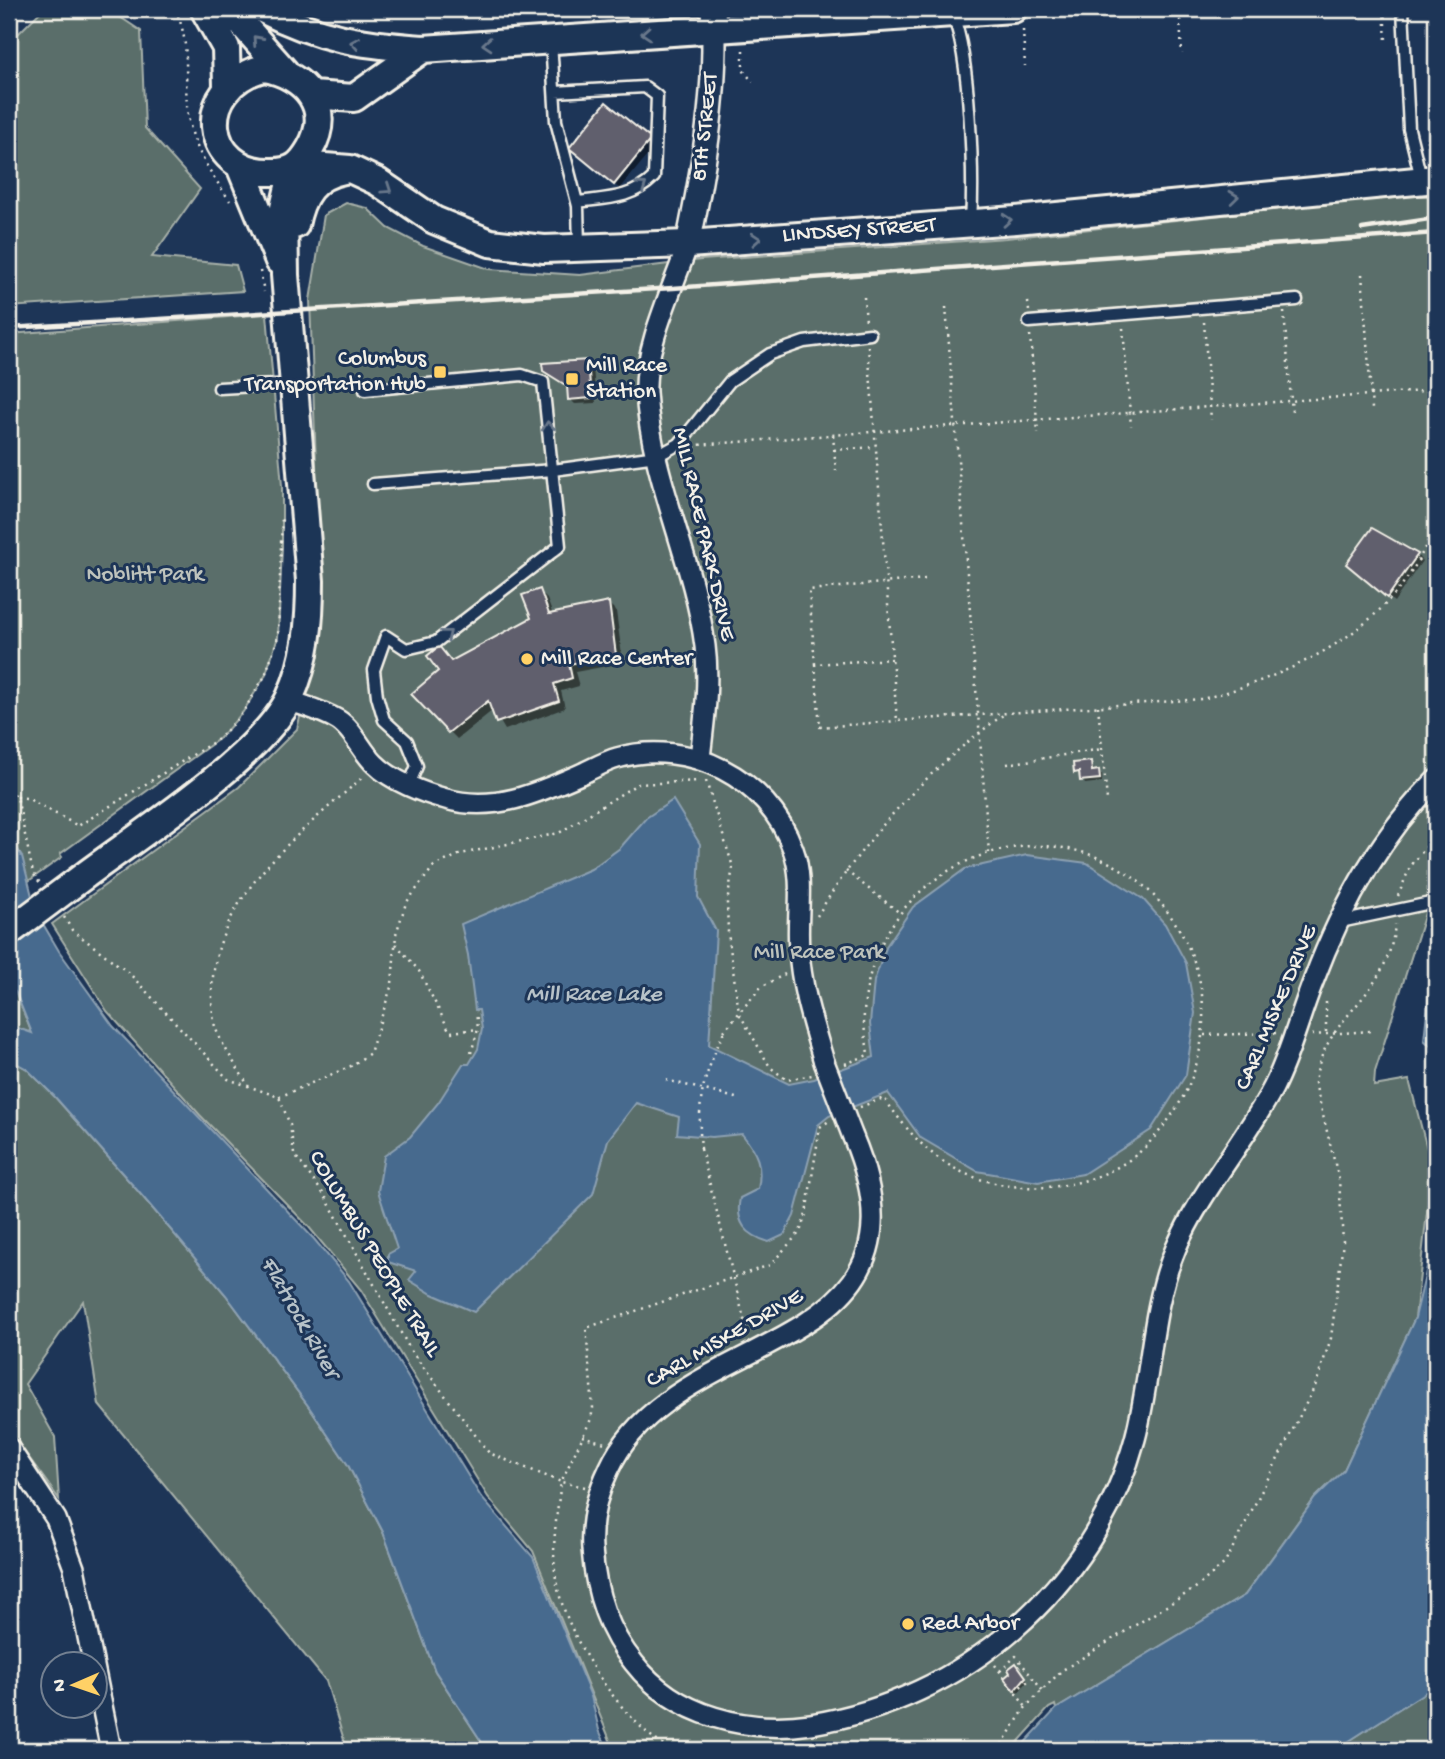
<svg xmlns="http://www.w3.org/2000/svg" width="1445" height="1759" viewBox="0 0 1445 1759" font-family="'Gochi Hand',sans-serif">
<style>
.green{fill:#5a6e6a;stroke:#a7b0a9;stroke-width:2}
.water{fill:#476a8e;stroke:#8ca0b2;stroke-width:2}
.shadow{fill:#0007}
.building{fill:#615e6d;stroke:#f4f1e8;stroke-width:2}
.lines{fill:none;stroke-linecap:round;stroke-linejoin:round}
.service-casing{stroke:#f4f1e8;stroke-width:15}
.minor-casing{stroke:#f4f1e8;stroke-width:24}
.tertiary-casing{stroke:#f4f1e8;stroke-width:28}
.secondary-casing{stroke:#f4f1e8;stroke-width:32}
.path{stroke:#f4f1e8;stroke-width:2.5;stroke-dasharray:2 5;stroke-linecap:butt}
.service{stroke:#1d3557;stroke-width:10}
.minor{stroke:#1d3557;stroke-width:19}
.tertiary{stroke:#1d3557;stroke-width:23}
.secondary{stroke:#1d3557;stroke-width:26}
.rail{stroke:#f4f1e8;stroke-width:4.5}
.minor-bridge-casing{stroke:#f4f1e8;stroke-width:24;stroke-linecap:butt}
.secondary-bridge-casing{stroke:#f4f1e8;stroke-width:32;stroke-linecap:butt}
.path-bridge{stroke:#f4f1e8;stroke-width:2.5;stroke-dasharray:2 5;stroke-linecap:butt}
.minor-bridge{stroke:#1d3557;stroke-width:19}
.secondary-bridge{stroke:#1d3557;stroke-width:26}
.oneway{stroke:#68778a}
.poi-dot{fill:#ffd166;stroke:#1d3557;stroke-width:2.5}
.labels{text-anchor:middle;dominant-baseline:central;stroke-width:6;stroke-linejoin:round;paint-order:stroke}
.street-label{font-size:23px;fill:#f4f1e8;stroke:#1d3557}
.poi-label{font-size:23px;fill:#f4f1e8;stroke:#1d3557;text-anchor:start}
.park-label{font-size:23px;fill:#bec3bc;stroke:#1d3557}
.water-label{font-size:24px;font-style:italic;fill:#b7c2c8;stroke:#1d3557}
</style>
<rect width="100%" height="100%" fill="#1d3557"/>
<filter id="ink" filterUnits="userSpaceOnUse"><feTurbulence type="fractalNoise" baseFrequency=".0143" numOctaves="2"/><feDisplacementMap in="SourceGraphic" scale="14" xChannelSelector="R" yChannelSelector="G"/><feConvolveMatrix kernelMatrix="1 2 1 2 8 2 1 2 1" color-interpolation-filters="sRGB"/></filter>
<g filter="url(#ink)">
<!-- green -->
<path class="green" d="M43,9h65l33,22 4,97 55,61 -48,68 84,8 7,26 -234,16v-264z
M1402,196h34v682l-61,194 -1,14 35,-6 23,88 -17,150 -71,152 -29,28 -70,97 -189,114 -1,-4 -6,3 -38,42h-397l-81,-199 -45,-54 -127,-207 -53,-64 -108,-111 -93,-104 -55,-87 187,-137 58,-58 25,-100 -12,-329 14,-85 22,-12 21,5 21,20 35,18 66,23 91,6 121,-15 305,-22z
M267,314l15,172v61l-4,90 -13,39 -22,36 -23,26 -160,116 2,3 -53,38v-561z
M9,985l7,8 16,41 -23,-9z
M9,1059l18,10 28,28 82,93 89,105 83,112 39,58 35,67 52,139 52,79h-140l-21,-69 -227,-276 -16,-104 -58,83 30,53 4,62 -50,-69v-160h5l-5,-14z
M1436,1683v67h-101l99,-64z"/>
<!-- water -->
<path class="water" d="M673,800l27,44 -2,53 18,34 -7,114 80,39 25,-5 60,-22 -4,-33 4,-43 13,-36 26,-38 52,-38 62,-14 60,8 56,36 22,25 21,39 9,50 -9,62 -35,55 -68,44 -45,8 -61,-11 -56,-33 -33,-45 -59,23 -11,9 -24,91 -10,19 -15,7c-23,-7 -34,-19 -29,-44l18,-9c5,-24 -1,-36 -16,-55l-30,3 -35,-3 2,-17 -43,-14 -28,37 -15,54 -119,118 -42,-18 -23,-14 7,-9 -28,-9v-8l9,-5 -19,-58 6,-35 26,-19 28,-34 25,-39h6l9,-15 4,-20 -3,-19h-4l-7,-55 -7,-31 130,-55 29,-21 26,-30z
M9,836l13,20 14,56 23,39 54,75 201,213 35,42 132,216 52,60 58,139 8,34 9,20h-121l-52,-79 -52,-139 -35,-67 -39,-58 -83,-112 -89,-105 -82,-93 -28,-28 -18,-10v-34l23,8 -16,-40 -7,-8z
M1436,928v123l-12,-11z
M1436,1230l-1,456 -100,64h-317l38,-41 189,-114 70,-97 29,-28 71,-152z"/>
<!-- shadow -->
<path class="shadow" d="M592,9h88l-82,5z
M650,140l5,6 -35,43 -43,-36z
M587,362l6,5 3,36 -21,1 -5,-5 -1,-11 -25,-18z
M1417,555l5,6 -28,41 -40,-33z
M539,591l8,8 6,16 56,-11 7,7 7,52 -48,9 4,14 -18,5 4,17 -60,22 -12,-20 -36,29 -43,-44 38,-32 81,-45z
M1091,763l4,9 7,3v7l-17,2 -4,-9 -5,-3z
M1019,1669l9,12 -10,12 -11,-15z"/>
<!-- building -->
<path class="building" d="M606,102l45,37 -37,46 -45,-37z
M588,360l3,38 -23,2 -1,-14 -24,-15 -1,-8z
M1372,528l46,26 -31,44 -41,-34z
M540,589l9,25 60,-12 7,53 -47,9 3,14 -18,6 5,17 -63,22 -8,-22 -40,32 -37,-39 27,-23 -11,-15 12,-10 12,15 80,-43 -9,-23z
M1091,761l1,10 7,-1 1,9 -20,2 -1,-9 -5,1 -1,-10z
M1016,1663l10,14 -12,14 -10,-13 6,-5 -2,-4z"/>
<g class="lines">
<!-- service casing -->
<g class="service-casing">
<path id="service" d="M1403,9l6,120 12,49
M953,16c17,40 21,159 18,206
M551,41l5,80 22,85 1,41
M555,92l90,-5 12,9 -3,81c-22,22 -47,21 -77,25
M1029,322l268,-22
M219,388l74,-4
M365,390l157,-15 21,7 17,164 -124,96 -30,7 -20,-13 -12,34 3,26 7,24 23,21 10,25 -8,19
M373,484l180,-14 104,-14 22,-12 51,-63 40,-27 34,-12 66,-8
M1340,922l95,-20"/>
</g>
<!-- minor casing -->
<g class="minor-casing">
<path id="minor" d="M688,244c-14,42 -44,103 -42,148 5,87 48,168 59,254 5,38 -1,75 -5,112
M288,700c16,6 35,11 50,20 15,9 24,32 37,44 17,17 48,29 71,35 49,14 94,-7 137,-26 11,-5 23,-12 34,-15 72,-20 151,20 176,91 12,33 3,66 6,100 2,39 14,75 25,113
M853,1137c93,222 -179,188 -244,332 -12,25 -19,52 -17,80 3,41 15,81 42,114 42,54 113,70 177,61 151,-24 283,-135 324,-285 17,-63 15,-130 41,-191 25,-58 68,-105 97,-160 17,-33 26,-71 40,-106 28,-75 67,-146 123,-202
M9,1448l47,71 18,49 37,182"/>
</g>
<!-- tertiary casing -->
<g class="tertiary-casing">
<path id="tertiary" d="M688,244c16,-77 30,-157 25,-235"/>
</g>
<!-- secondary casing -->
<g class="secondary-casing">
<path id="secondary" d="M204,9l22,39 1,38
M229,9l56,63
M262,9c59,30 96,35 161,40l590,-40
M264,68c41,7 70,40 46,81 -10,17 -18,23 -38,23 -69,2 -80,-86 -8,-104z
M312,95l42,3 69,-49
M300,165l50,4 28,13 56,38 56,23 54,6 144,-5 328,-24 420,-41
M240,166l39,95
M295,225c6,-29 17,-49 49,-55
M84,876c55,-41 178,-120 206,-179 17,-37 20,-76 20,-116l-25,-306 -1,-67 9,-38"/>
</g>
<!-- path -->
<path class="path" d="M175,9c17,34 8,70 13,106 5,34 23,58 42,86
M1384,9l2,31
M1180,19l2,35
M1023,30l2,36
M743,50v20l10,12
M260,271l4,21
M1362,274l10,135
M864,297l2,25
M1028,302l1,9
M946,307l43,546
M1284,312l8,101
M1204,322l7,98
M1123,328l8,98
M1030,335l8,98
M868,346l29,375 305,-22c98,-26 203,-75 234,-181
M833,435l3,36
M694,448l3,-3 739,-55
M834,450l42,-3
M892,659l-77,5 -6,-74 116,-11
M815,664l5,63 77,-6
M1098,706l9,94
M1007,764l95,-15
M706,781l27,86 -6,36 1,30 11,80 -15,18
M9,789l8,8 16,76 7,10
M17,797l10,1 51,28 142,-88 23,-26 22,-36 13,-39 4,-122
M846,871l54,42
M1398,896l12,-29 26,-32
M817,916c49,-80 111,-147 186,-201
M64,917l8,13 57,43 99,106 51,18 11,28 4,29 31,42 86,155 78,102 72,29c-4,31 -10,66 -5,97 9,58 65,141 114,171
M396,944l23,27 31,61 28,-3
M785,974l-24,13 -22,26 31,54 17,13 25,-5
M1326,1002v32
M1204,1035l74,-2
M1312,1035l59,-4
M471,1053l7,-24 -2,-17
M845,1064l23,-9c-1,-13 -5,-28 -4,-42 9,-166 221,-231 312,-89 16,26 26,54 27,84 2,54 -18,98 -56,137 -50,51 -148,56 -206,15 -24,-17 -40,-38 -57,-62l-24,9
M666,1080l70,18
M249,1087c-9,-16 -32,-48 -35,-65 -17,-114 76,-180 150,-246
M279,1097l72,-31 19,-13 22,-69 4,-50 10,-31 28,-37 27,-12 98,-21 78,-49 63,-3
M701,1149l45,178 -2,9
M582,1436l23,7
M585,1487l-24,-5 30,-63 2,-11 -7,-80 184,-63 30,-33 6,-18 14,-87 9,-6
M995,1665l31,42
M1000,1671l16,-15 26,34
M1015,1691l17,-13
M998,1750l28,-43 35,-36 133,-82 31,-26 91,-179 15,-46 12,-96 -4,-62 -24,-97c8,-69 73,-82 80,-159"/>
<!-- service -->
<use href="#service" class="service"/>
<!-- minor -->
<use href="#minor" class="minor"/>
<!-- tertiary -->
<use href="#tertiary" class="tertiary"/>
<!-- secondary -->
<use href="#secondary" class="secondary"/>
<!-- rail -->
<path class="rail" d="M1362,229l74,-11
M9,328l664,-40 763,-55"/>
<!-- minor-bridge casing -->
<g class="minor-bridge-casing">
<path id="minor-bridge" d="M824,1062l29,75"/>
</g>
<!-- secondary-bridge casing -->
<g class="secondary-bridge-casing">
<path id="secondary-bridge" d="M9,932l75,-56"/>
</g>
<!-- path-bridge -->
<path class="path-bridge" d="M701,1149c-4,-53 2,-69 23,-118"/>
<!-- minor-bridge -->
<use href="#minor-bridge" class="minor-bridge"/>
<!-- secondary-bridge -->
<use href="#secondary-bridge" class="secondary-bridge"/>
</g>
<!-- one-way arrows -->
<defs><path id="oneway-chevron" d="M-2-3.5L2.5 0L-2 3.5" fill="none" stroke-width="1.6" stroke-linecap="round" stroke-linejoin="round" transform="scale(1.75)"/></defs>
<g class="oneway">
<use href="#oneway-chevron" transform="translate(646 33) rotate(176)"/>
<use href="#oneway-chevron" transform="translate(257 40) rotate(-132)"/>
<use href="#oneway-chevron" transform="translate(355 43) rotate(-170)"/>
<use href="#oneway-chevron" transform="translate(487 44) rotate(176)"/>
<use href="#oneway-chevron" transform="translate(642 186) rotate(-35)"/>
<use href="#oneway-chevron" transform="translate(387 189) rotate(34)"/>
<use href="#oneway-chevron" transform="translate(1234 197) rotate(-6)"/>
<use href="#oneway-chevron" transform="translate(1007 220) rotate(-4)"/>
<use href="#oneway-chevron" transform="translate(756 239) rotate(-4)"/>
<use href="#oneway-chevron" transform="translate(548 426) rotate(-96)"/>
<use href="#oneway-chevron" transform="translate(447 634) rotate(-38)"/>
</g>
</g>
<!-- markers -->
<g class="poi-dot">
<rect x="433" y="365" width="14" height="14" rx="3.5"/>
<rect x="565" y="372" width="14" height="14" rx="3.5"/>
<circle cx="527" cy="659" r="7"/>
<circle cx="908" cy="1624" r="7"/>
</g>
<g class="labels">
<!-- street labels -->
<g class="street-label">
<text transform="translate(706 127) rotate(-84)">8TH STREET</text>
<text transform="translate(859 231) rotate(-4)">LINDSEY STREET</text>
<text transform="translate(703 534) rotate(77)">MILL RACE PARK DRIVE</text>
<text transform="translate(1277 1008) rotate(-67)">CARL MISKE DRIVE</text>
<text transform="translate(374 1254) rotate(59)">COLUMBUS PEOPLE TRAIL</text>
<text transform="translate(725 1339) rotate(-30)">CARL MISKE DRIVE</text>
</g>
<!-- poi labels -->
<g class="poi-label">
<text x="426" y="359" text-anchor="end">Columbus<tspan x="426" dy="26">Transportation Hub</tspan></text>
<text x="586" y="366">Mill Race<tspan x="586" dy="26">Station</tspan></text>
<text x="541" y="659">Mill Race Center</text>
<text x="922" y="1624">Red Arbor</text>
</g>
<!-- park labels -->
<g class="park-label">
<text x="145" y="575">Noblitt Park</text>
<text x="819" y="953">Mill Race Park</text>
</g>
<!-- water labels -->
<g class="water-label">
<text x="594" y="995">Mill Race Lake</text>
<text transform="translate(299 1318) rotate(60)">Flatrock River</text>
</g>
</g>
<!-- margin -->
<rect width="1445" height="1759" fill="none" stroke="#1d3557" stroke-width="35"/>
<rect x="18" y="18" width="1410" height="1724" fill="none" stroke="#f4f1e8" stroke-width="2.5" filter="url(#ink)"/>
<!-- north arrow -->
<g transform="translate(74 1685) rotate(268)"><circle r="33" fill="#1d3557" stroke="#738091" stroke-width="2"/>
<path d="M0-5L12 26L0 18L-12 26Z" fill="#ffd166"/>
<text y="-10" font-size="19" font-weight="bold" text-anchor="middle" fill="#f4f1e8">N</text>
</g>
</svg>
